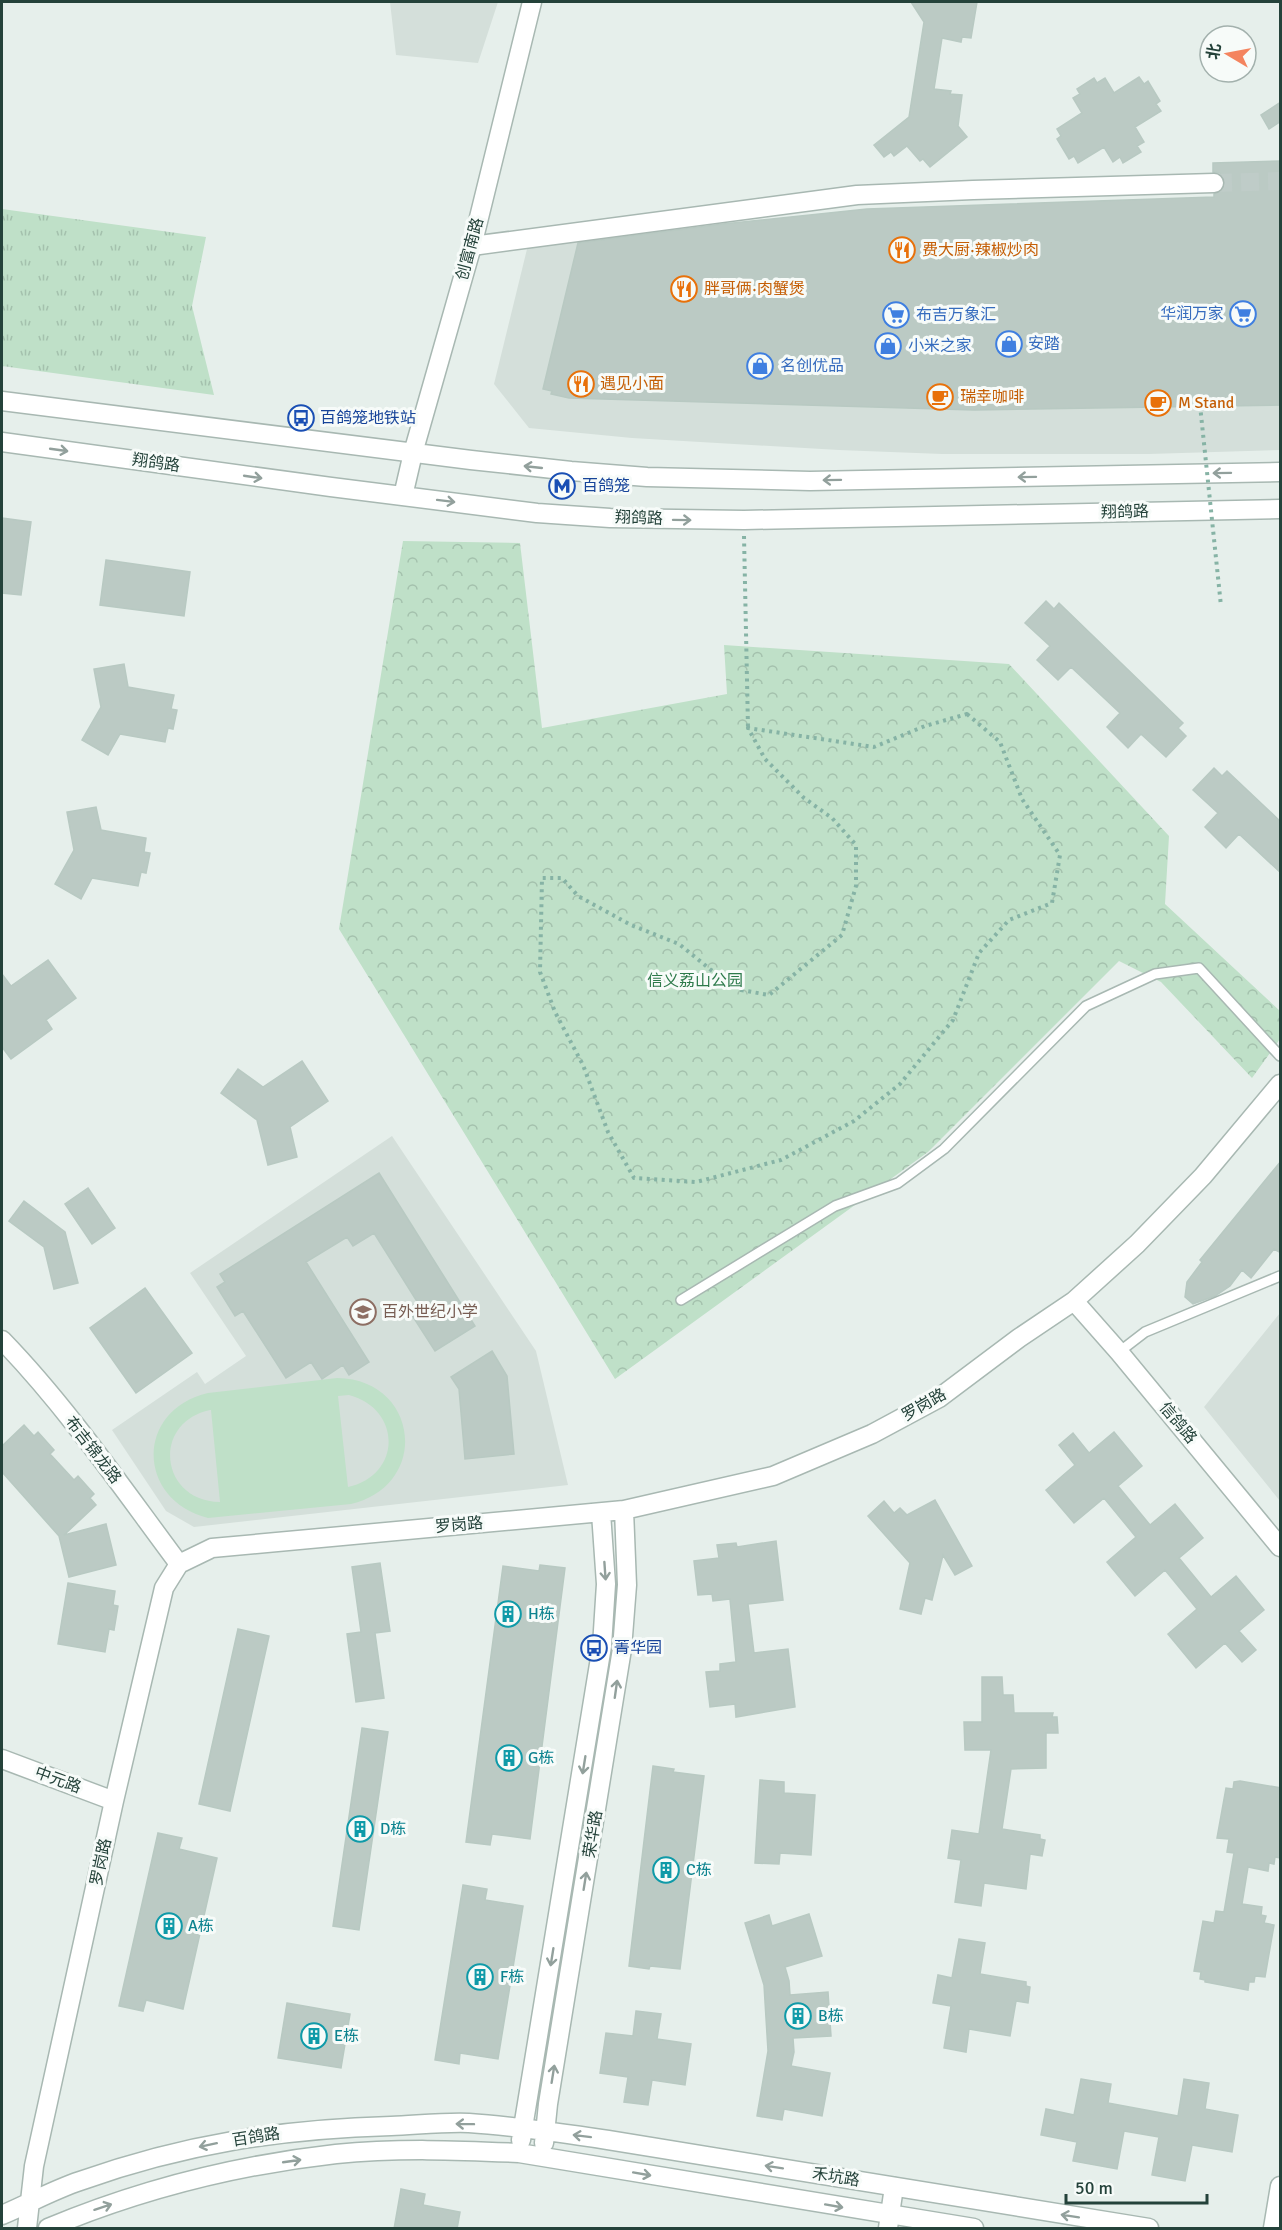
<svg xmlns="http://www.w3.org/2000/svg" width="1282" height="2230" viewBox="0 0 1282 2230" font-family="Signika,'Noto Sans SC',sans-serif">
<style>
.built{fill:#d4dfda}
.grass{fill:url(#grass-tufts)}
.forest{fill:url(#forest-crowns)}
.pitch{fill:#bfe0c8;fill-rule:evenodd}
.building{fill:#bbcac4;stroke:#b8c9c2;stroke-width:1.5}
.lines{fill:none;stroke-linecap:round;stroke-linejoin:round}
.minor-tunnel{stroke:#bfccc8;stroke-width:18;stroke-dasharray:18 9;stroke-linecap:butt}
.service-casing{stroke:#a8b8b2;stroke-width:12}
.minor-casing{stroke:#a8b8b2;stroke-width:21}
.tertiary-casing{stroke:#a8b8b2;stroke-width:21}
.path{stroke:#86b3a5;stroke-width:4;stroke-dasharray:3 4.5;stroke-linecap:butt}
.service{stroke:#fff;stroke-width:9}
.minor{stroke:#fff;stroke-width:18}
.tertiary{stroke:#fff;stroke-width:18}
.path-bridge{stroke:#86b3a5;stroke-width:4;stroke-dasharray:3 4.5;stroke-linecap:butt}
.oneway{stroke:#92a09c}
.labels{text-anchor:middle;dominant-baseline:central;stroke-width:6;stroke-linejoin:round;paint-order:stroke}
.street-label{font-size:16px;fill:#24423a;stroke:#f7fbf9}
.food-label{font-size:16px;fill:#c56008;stroke:#f7fbf9;text-anchor:start}
.shop-label{font-size:16px;fill:#366cbe;stroke:#f7fbf9;text-anchor:start}
.transit-label{font-size:16px;fill:#164399;stroke:#f7fbf9;text-anchor:start}
.park-label{font-size:16px;fill:#2d7a4b;stroke:#f7fbf9}
.education-label{font-size:16px;fill:#785e54;stroke:#f7fbf9;text-anchor:start}
.culture-label{font-size:16px;fill:#0d838f;stroke:#f7fbf9;text-anchor:start}
</style>
<defs>
<pattern id="grass-tufts" width="24" height="20" patternUnits="userSpaceOnUse" patternTransform="scale(1.5)"><rect width="24" height="20" fill="#bfe0c8"/><path d="M3 7l-1-3M5 7V3M7 7l1-3M15 17l-1-3M17 17v-4M19 17l1-3" fill="none" stroke="#a4c1ad"/></pattern>
<pattern id="forest-crowns" width="20" height="18" patternUnits="userSpaceOnUse" patternTransform="scale(1.5)"><rect width="20" height="18" fill="#bfe0c8"/><path d="M2 6a3 3 0 1 1 6 0M12 15a3 3 0 1 1 6 0" fill="none" stroke="#a4c1ad"/></pattern>
</defs>
<rect width="100%" height="100%" fill="#e6efeb"/>
<!-- built -->
<path class="built" d="M390,2h108l-20,61 -82,-8z
M1280,161v289l-131,4h-207l-103,-4 -207,-12 -103,-10 -35,-44 34,-139 339,-36 347,-12 -1,-34z
M392,1136l144,215 32,134 -374,42 -28,-16 -54,-81 85,-58 8,12 41,-28 -56,-83z
M1280,1313v188l-76,-94z"/>
<!-- grass -->
<path class="grass" d="M2,209l204,28 -14,69 22,89 -212,-29z"/>
<!-- forest -->
<path class="forest" d="M403,541l117,2 22,185 185,-34 -3,-49 285,19 160,172 -4,68 115,107v28l-28,39 -91,-96 -42,-21 -191,191 -313,227 -276,-450z"/>
<!-- pitch -->
<path class="pitch" d="M337,1378c82,1 94,107 14,126l-143,14c-72,-18 -73,-108 0,-125zM349,1395c53,14 53,80 -1,92l-10,-91zM210,1410h1l9,92c-60,-1 -69,-79 -10,-92z"/>
<!-- building -->
<path class="building" d="M911,2h66l-6,36 -9,-1 -1,5 -19,-4 -8,51 17,2 -1,3 12,1 -4,31 9,11 -37,30 -7,-8 -3,2 -13,-15 -13,10 -3,-4 -7,5 -10,-12 35,-28 15,-95z
M1139,77l5,7 4,-3 12,20 -4,3 5,7 -26,16 9,15 -7,4 4,6 -18,11 -3,-6 -7,5 -9,-15 -26,16 -4,-7 -5,3 -12,-20 4,-3 -4,-7 25,-16 -9,-15 7,-4 -3,-5 17,-11 3,5 8,-5 9,15z
M1281,102v19l-12,8 -8,-14z
M1281,161v244l-307,5 -405,-12 -18,-4 1,-3 -9,-2 35,-146 145,-19 144,-15 347,-12v-3l10,-5 1,-7 -5,-9 -7,-1v-9z
M2,518l29,4 -10,73 -19,-2z
M106,560l84,12 -6,44 -84,-11z
M1046,601l8,8 5,-6 124,120 -5,5 8,8 -20,21 -25,-23 -13,14 -21,-21 13,-14 -49,-46 -13,13 -21,-20 13,-14 -25,-23z
M124,664l4,23 46,8 -3,14 6,1 -4,19 -5,-1 -3,14 -45,-8 -12,21 -26,-15 19,-33 -7,-38z
M1214,768l8,8 5,-5 54,51v51l-42,-39 -13,14 -21,-21 13,-14 -25,-23z
M96,807l5,23 45,8 -2,14 6,1 -4,20 -5,-1 -3,14 -46,-8 -11,21 -26,-15 19,-34 -7,-38z
M48,960l28,38 -30,22 6,9 -41,30 -9,-12v-73l9,12z
M302,1061l26,40 -38,26 7,30 -29,8 -11,-45 -36,-27 17,-24 25,18z
M1281,1161v92l-7,-4 -23,29 -9,-8 -12,16 -15,10 -22,8 -8,-7 2,-15 15,-20 -2,-2z
M379,1173l96,153 -40,25 -27,-42 10,-6 -44,-70 -21,13 -6,-9 -41,25 63,100 -20,13 -6,-10 -21,14 -11,-17 -25,16 -43,-67 -8,5 -18,-29 8,-5 -5,-8z
M88,1188l27,40 -23,16 -27,-40z
M24,1201l41,31 13,51 -24,6 -10,-42 -35,-26z
M145,1288l47,65 -56,40 -46,-65z
M492,1351l15,25 7,78 -49,5 -6,-70 -8,-12z
M24,1425l10,11 4,-4 16,18 -4,4 24,26 4,-4 16,18 -4,4 6,7 -32,30 42,-11 10,41 -47,12 -10,-41 -57,-64v-26z
M1114,1432l28,34 -24,20 32,39 25,-21 28,34 -24,20 32,39 25,-21 28,34 -25,21 17,19 -14,12 -17,-19 -29,25 -28,-34 29,-25 -32,-39 -30,26 -28,-34 29,-25 -32,-39 -30,25 -28,-33 29,-25 -16,-20 14,-12 16,20z
M935,1500l37,66 -17,9 -12,-20 -11,45 -7,-2 -4,16 -21,-5 10,-46 -42,-47 16,-15 10,12 6,-5 7,7z
M776,1541l7,59 -35,4 6,49 34,-4 7,58 -59,10 -1,-13 -25,3 -4,-35 14,-1v-7l16,-2 -6,-63 -17,2 -1,-7 -14,1 -4,-34 25,-3 -2,-13 19,-2 1,4z
M380,1563l10,68 -15,2 9,65 -28,4 -9,-68 14,-2 -9,-65z
M540,1565l25,3 -35,271 -38,-5 -2,11 -24,-3 37,-276 36,5z
M68,1583l47,8 -2,14 5,1 -4,24 -5,-1 -4,23 -47,-8z
M238,1629l31,7 -39,175 -31,-7z
M982,1677h20l1,18h10l1,18h39l-1,4h5l1,16h-12v35l-35,1 -9,60 38,6v4l5,1 -3,16 -12,-2 -4,35 -42,-6 -3,23 -26,-4 6,-42 -13,-2 4,-28 27,4 12,-84h-26l-1,-28h18z
M362,1728l26,4 -29,198 -26,-4z
M653,1766l21,3 -1,3 31,4 -24,193 -30,-3 -1,3 -20,-3z
M760,1780l24,2v11l31,2 -4,60 -31,-2 -1,11 -24,-1z
M1240,1781l41,7v70l-6,-1 -1,7 -5,-1 -1,8 -20,-4 -6,37 20,3 -1,8 5,1 -2,7 10,2 -9,52 -10,-1 -1,6h-5l-1,8 -43,-8v-2l-5,-1 1,-7 -7,-1 9,-50 11,2 2,-12 8,1 10,-59 -7,-1 2,-13 -12,-1 9,-50 7,1 1,-7z
M158,1833l24,5 -3,11 38,9 -34,151 -37,-9 -3,11 -24,-5z
M463,1885l24,4 -2,11 38,6 -25,153 -38,-6 -1,11 -24,-4z
M809,1914l13,42 -37,11 4,14 1,14 38,-3 3,44 -38,2 1,14 -3,14 39,7 -8,43 -38,-7 -2,11 -25,-4 11,-65 -4,-66 -19,-62 24,-8 3,11z
M959,1939l26,4 -5,31 46,8v4l4,1 -2,16 -12,-2 -6,35 -41,-7 -3,23 -22,-4 7,-42 -18,-3 5,-28 14,3z
M287,2003l63,11 -9,54 -63,-10z
M636,2011l25,3 -4,25 34,5 -6,41 -33,-5 -4,25 -24,-3 4,-25 -28,-4 6,-40 27,3z
M1081,2079l30,5 -3,19 70,13 6,-37 25,4 -4,26 33,6 -6,37 -40,-7 -7,36 -33,-6 7,-38 -35,-6 -7,38 -44,-8 4,-19 -36,-7 5,-26 28,6z
M401,2189l24,5 -2,11 37,7 -3,17h-63z"/>
<g class="lines">
<!-- minor-tunnel -->
<path class="minor-tunnel" d="M1214,183l66,-2"/>
<!-- service casing -->
<g class="service-casing">
<path id="service" d="M681,1300l154,-94 63,-23 46,-34 142,-143 69,-32 44,-6 81,88
M1119,1352l26,-20 135,-56"/>
</g>
<!-- minor casing -->
<g class="minor-casing">
<path id="minor" d="M472,246l385,-51 116,-5 241,-7
M888,2228l6,-41"/>
</g>
<!-- tertiary casing -->
<g class="tertiary-casing">
<path id="tertiary" d="M2,401l469,59 100,11 76,6 163,4 470,-9
M2,442l329,45 206,26 73,5 134,2 536,-11
M403,496l10,-43 59,-207 60,-244
M1074,1301l45,51 161,195
M2,1340c65,67 121,149 177,224
M2,1759l112,42
M521,2140l81,-494 4,-62 -5,-71
M544,2143l4,-39 74,-455 5,-64 -3,-75
M2,2215c26,-11 51,-25 78,-34 104,-37 202,-52 311,-55 26,-1 52,-4 78,-3 46,3 93,10 139,17l541,88
M27,2228l7,-62 80,-365 50,-213 15,-24 33,-16 412,-38 149,-34 99,-42 67,-36 80,-60 55,-37 63,-57 66,-68 77,-92
M48,2228c91,-38 189,-63 288,-74 60,-6 122,-4 183,-1l455,75
M1273,2228l7,-42"/>
</g>
<!-- path -->
<path class="path" d="M744,536l4,192
M967,714l33,28 22,57 38,56 -8,48 -43,17 -30,33 -26,67 -53,64 -46,37 -73,39 -85,22 -62,-4 -26,-46 -25,-67 -28,-53 -15,-40 2,-94h20l16,18 53,29 48,19 32,26 30,20 28,5 73,-60 14,-49v-41l-24,-27 -28,-20 -39,-39 -17,-31 126,19 51,-21z"/>
<!-- service -->
<use href="#service" class="service"/>
<!-- minor -->
<use href="#minor" class="minor"/>
<!-- tertiary -->
<use href="#tertiary" class="tertiary"/>
<!-- path-bridge -->
<path class="path-bridge" d="M1200,405l21,201"/>
</g>
<!-- one-way arrows -->
<defs><path id="oneway-shaft" d="M-6 0H5M1.5-3L5.5 0L1.5 3" fill="none" stroke-width="1.6" stroke-linecap="round" stroke-linejoin="round" transform="scale(1.5)"/></defs>
<g class="oneway">
<use href="#oneway-shaft" transform="translate(59 450) rotate(8)"/>
<use href="#oneway-shaft" transform="translate(533 467) rotate(-174)"/>
<use href="#oneway-shaft" transform="translate(1222 473) rotate(179)"/>
<use href="#oneway-shaft" transform="translate(253 477) rotate(8)"/>
<use href="#oneway-shaft" transform="translate(1027 477) rotate(179)"/>
<use href="#oneway-shaft" transform="translate(832 480) rotate(179)"/>
<use href="#oneway-shaft" transform="translate(446 501) rotate(7)"/>
<use href="#oneway-shaft" transform="translate(682 520) rotate(1)"/>
<use href="#oneway-shaft" transform="translate(605 1571) rotate(86)"/>
<use href="#oneway-shaft" transform="translate(616 1689) rotate(-82)"/>
<use href="#oneway-shaft" transform="translate(584 1765) rotate(99)"/>
<use href="#oneway-shaft" transform="translate(585 1881) rotate(-81)"/>
<use href="#oneway-shaft" transform="translate(552 1957) rotate(99)"/>
<use href="#oneway-shaft" transform="translate(553 2074) rotate(-81)"/>
<use href="#oneway-shaft" transform="translate(465 2124) rotate(-179)"/>
<use href="#oneway-shaft" transform="translate(582 2136) rotate(-173)"/>
<use href="#oneway-shaft" transform="translate(208 2145) rotate(168)"/>
<use href="#oneway-shaft" transform="translate(292 2161) rotate(-8)"/>
<use href="#oneway-shaft" transform="translate(774 2167) rotate(-171)"/>
<use href="#oneway-shaft" transform="translate(642 2174) rotate(10)"/>
<use href="#oneway-shaft" transform="translate(834 2206) rotate(10)"/>
<use href="#oneway-shaft" transform="translate(103 2207) rotate(-18)"/>
<use href="#oneway-shaft" transform="translate(1070 2216) rotate(-171)"/>
</g>
<!-- icons -->
<defs>
<g id="restaurant-ring" transform="scale(1.35)"><circle r="9.5" fill="#f7fbf9" stroke="#e8710a" stroke-width="1.5"/><path d="M-5-6h1v4h1v-4h1v4h1v-4h1v5L-1.5 .5V6h-2V.5L-5-1ZM5-6V6H3V1.5H1.5Q1.5-4 5-6Z" fill="#e8710a"/></g>
<g id="supermarket-ring" transform="scale(1.35)"><circle r="9.5" fill="#f7fbf9" stroke="#3f7fe0" stroke-width="1.5"/><path d="M-6-5.5h2.5l.6 2H6L4.5 2H-2.5L-4.4-4H-6ZM-1.5 3.2a1.3 1.3 0 1 0 .1 0ZM3 3.2a1.3 1.3 0 1 0 .1 0Z" fill="#3f7fe0"/></g>
<g id="shop-ring" transform="scale(1.35)"><circle r="9.5" fill="#f7fbf9" stroke="#3f7fe0" stroke-width="1.5"/><path d="M-5-2.5h2.3a2.7 3.5 0 0 1 5.4 0H5L5.5 6h-11ZM-1.5-2.5h3a1.5 2.3 0 0 0-3 0Z" fill="#3f7fe0"/></g>
<g id="cafe-ring" transform="scale(1.35)"><circle r="9.5" fill="#f7fbf9" stroke="#e8710a" stroke-width="1.5"/><path d="M-5.5-4.5H6V0H3Q3 3.5 0 3.5H-2.5Q-5.5 3.5-5.5 0ZM3-3.2v2h1.7v-2ZM-6 4.5H4V6H-6Z" fill="#e8710a"/></g>
<g id="bus-ring" transform="scale(1.35)"><circle r="9.5" fill="#f7fbf9" stroke="#1a4fb4" stroke-width="1.5"/><path d="M-5-6H5V4H4V6H2V4H-2V6H-4V4H-5ZM-3.5-4V0h7V-4ZM-3.5 1.2v1.5H-2V1.2ZM2 1.2v1.5H3.5V1.2Z" fill="#1a4fb4"/></g>
<g id="metro-ring" transform="scale(1.35)"><circle r="9.5" fill="#f7fbf9" stroke="#1a4fb4" stroke-width="1.5"/><path d="M-5.5 5V-5H-3L0 0L3-5H5.5V5H3V-.5L0 4L-3-.5V5Z" fill="#1a4fb4"/></g>
<g id="school-ring" transform="scale(1.35)"><circle r="9.5" fill="#f7fbf9" stroke="#8d6e63" stroke-width="1.5"/><path d="M0-5L7-2L0 1L-7-2ZM-4 1L0 2.5L4 1V4Q0 6-4 4Z" fill="#8d6e63"/></g>
<g id="building-ring" transform="scale(1.35)"><circle r="9.5" fill="#f7fbf9" stroke="#0f9aa8" stroke-width="1.5"/><path d="M-4-6H4V6H1V3H-1V6H-4ZM-2.5-4.3h1.7v1.8h-1.7ZM.8-4.3h1.7v1.8H.8ZM-2.5-1h1.7V.8h-1.7ZM.8-1h1.7V.8H.8Z" fill="#0f9aa8"/></g>
</defs>
<g fill-rule="evenodd">
<use href="#restaurant-ring" x="902" y="250"/>
<use href="#restaurant-ring" x="684" y="289"/>
<use href="#supermarket-ring" x="1243" y="314"/>
<use href="#supermarket-ring" x="896" y="315"/>
<use href="#shop-ring" x="1009" y="344"/>
<use href="#shop-ring" x="888" y="346"/>
<use href="#shop-ring" x="760" y="366"/>
<use href="#restaurant-ring" x="581" y="384"/>
<use href="#cafe-ring" x="940" y="397"/>
<use href="#cafe-ring" x="1158" y="403"/>
<use href="#bus-ring" x="301" y="418"/>
<use href="#metro-ring" x="562" y="486"/>
<use href="#school-ring" x="363" y="1312"/>
<use href="#building-ring" x="508" y="1614"/>
<use href="#bus-ring" x="594" y="1648"/>
<use href="#building-ring" x="509" y="1758"/>
<use href="#building-ring" x="360" y="1829"/>
<use href="#building-ring" x="666" y="1870"/>
<use href="#building-ring" x="169" y="1926"/>
<use href="#building-ring" x="480" y="1977"/>
<use href="#building-ring" x="798" y="2016"/>
<use href="#building-ring" x="314" y="2036"/>
</g>
<g class="labels">
<!-- street labels -->
<g class="street-label">
<text transform="translate(470 249) rotate(-75)">创富南路</text>
<text transform="translate(156 463) rotate(8)">翔鸽路</text>
<text transform="translate(1125 512) rotate(-1)">翔鸽路</text>
<text transform="translate(639 518) rotate(2)">翔鸽路</text>
<text transform="translate(924 1405) rotate(-30)">罗岗路</text>
<text transform="translate(1178 1423) rotate(50)">信鸽路</text>
<text transform="translate(93 1450) rotate(52)">布吉锦龙路</text>
<text transform="translate(459 1525) rotate(-5)">罗岗路</text>
<text transform="translate(58 1780) rotate(20)">中元路</text>
<text transform="translate(593 1834) rotate(-81)">荣华路</text>
<text transform="translate(101 1862) rotate(-78)">罗岗路</text>
<text transform="translate(256 2137) rotate(-9)">百鸽路</text>
<text transform="translate(836 2177) rotate(9)">禾坑路</text>
</g>
<!-- food labels -->
<g class="food-label">
<text x="922" y="250">费大厨·辣椒炒肉</text>
<text x="704" y="289">胖哥俩·肉蟹煲</text>
<text x="600" y="384">遇见小面</text>
<text x="960" y="397">瑞幸咖啡</text>
<text x="1178" y="403">M Stand</text>
</g>
<!-- shop labels -->
<g class="shop-label">
<text x="1224" y="314" text-anchor="end">华润万家</text>
<text x="916" y="315">布吉万象汇</text>
<text x="1028" y="344">安踏</text>
<text x="908" y="346">小米之家</text>
<text x="780" y="366">名创优品</text>
</g>
<!-- transit labels -->
<g class="transit-label">
<text x="320" y="418">百鸽笼地铁站</text>
<text x="582" y="486">百鸽笼</text>
<text x="614" y="1648">菁华园</text>
</g>
<!-- park labels -->
<g class="park-label">
<text x="695" y="981">信义荔山公园</text>
</g>
<!-- education labels -->
<g class="education-label">
<text x="382" y="1312">百外世纪小学</text>
</g>
<!-- culture labels -->
<g class="culture-label">
<text x="528" y="1614">H栋</text>
<text x="528" y="1758">G栋</text>
<text x="380" y="1829">D栋</text>
<text x="686" y="1870">C栋</text>
<text x="188" y="1926">A栋</text>
<text x="500" y="1977">F栋</text>
<text x="818" y="2016">B栋</text>
<text x="334" y="2036">E栋</text>
</g>
</g>
<!-- border -->
<rect width="1282" height="2230" fill="none" stroke="#24423a" stroke-width="6"/>
<!-- north arrow -->
<g transform="translate(1228 54) rotate(280)"><circle r="28" fill="#f7fbf9" stroke="#a3b1ad" stroke-width="1.5"/>
<path d="M0-4.5L10 22L0 15L-10 22Z" fill="#f4845f"/>
<text y="-9" font-size="16" font-weight="bold" text-anchor="middle" fill="#24423a">北</text>
</g>
<!-- scale -->
<path d="M1066 2194v9h141v-9" fill="none" stroke="#24423a" stroke-width="3"/>
<text x="1075" y="2194" font-size="18" fill="#24423a" stroke="#f7fbf9" stroke-width="4.5" paint-order="stroke">50 m</text>
</svg>
